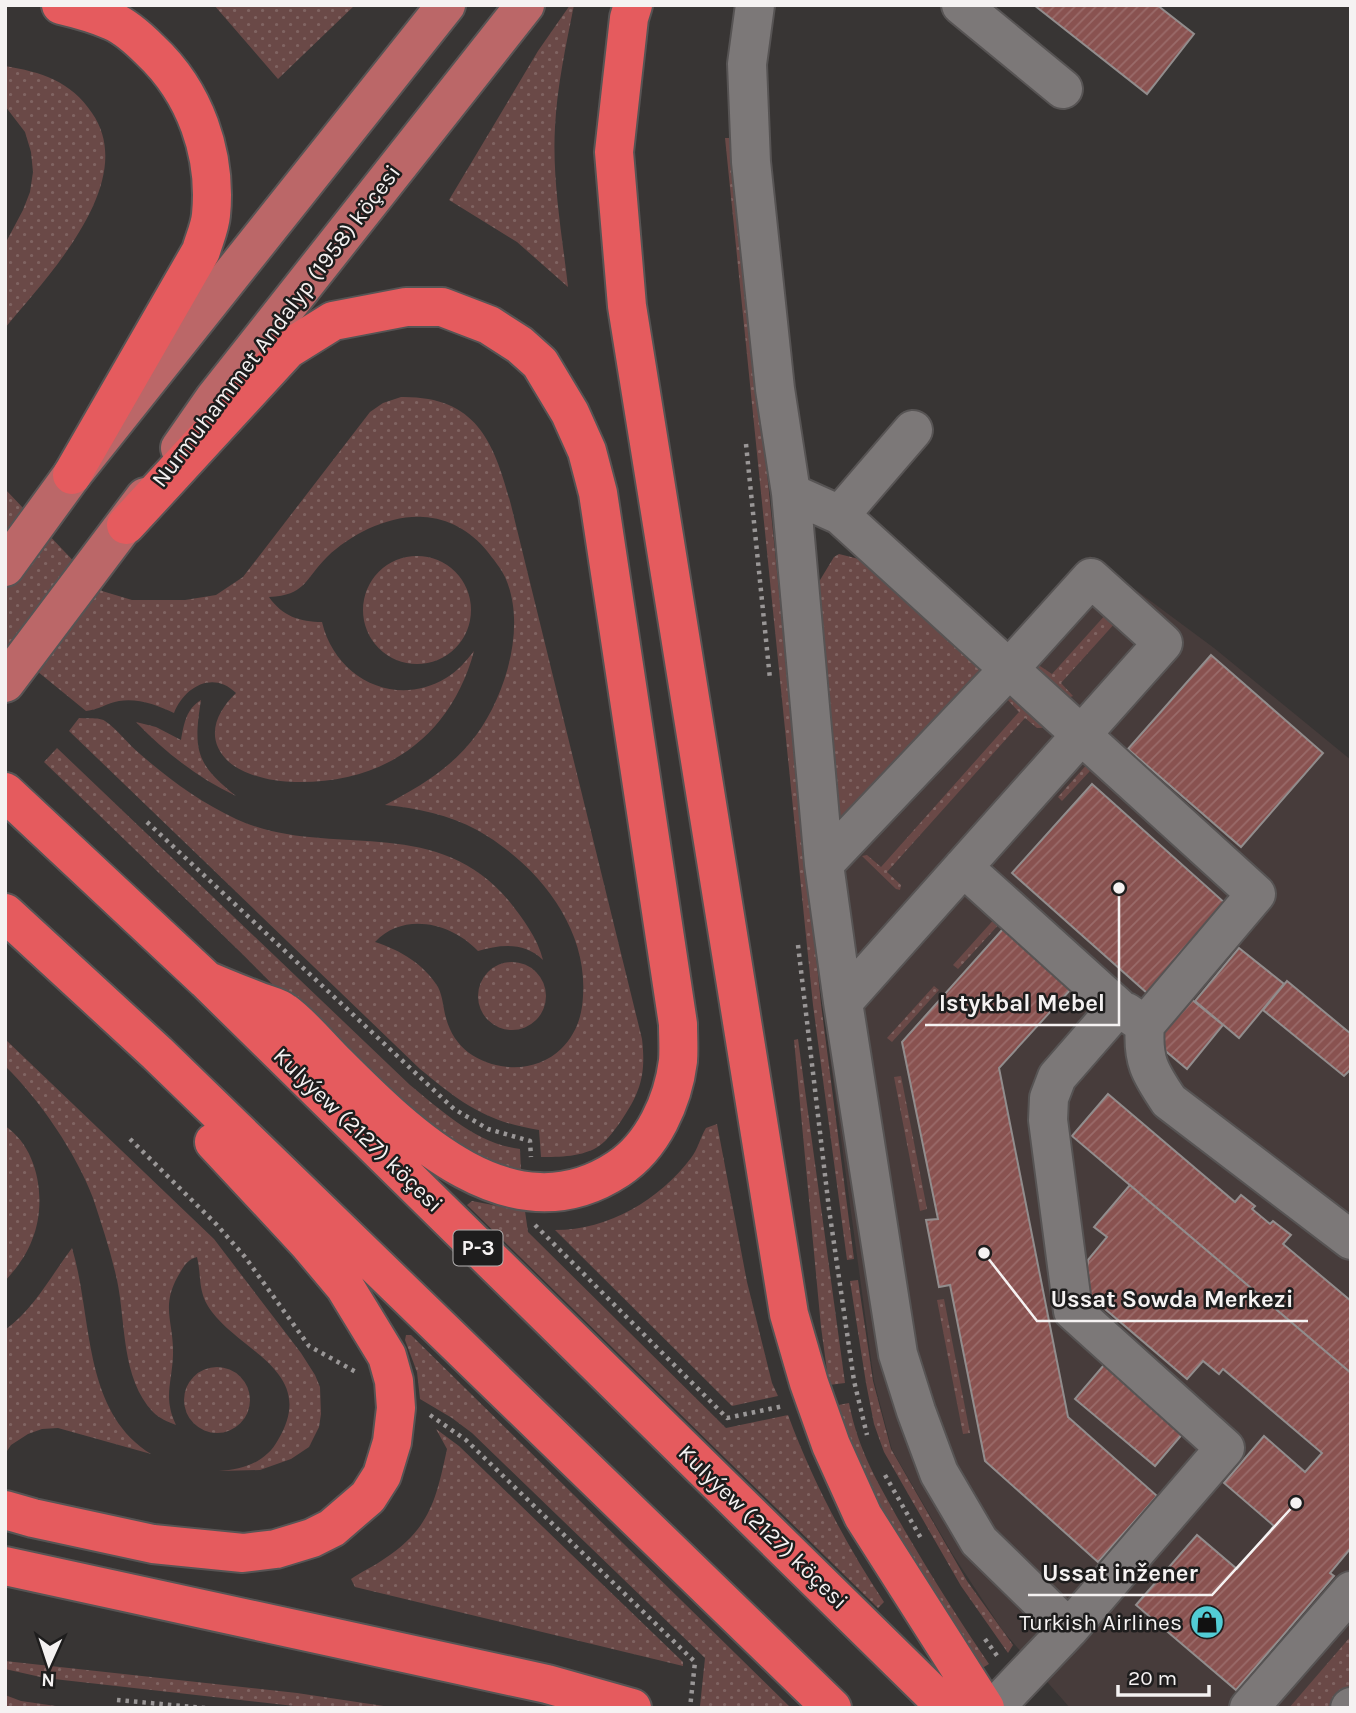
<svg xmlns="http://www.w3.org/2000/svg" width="1356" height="1713" viewBox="0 0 1356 1713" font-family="Karla,sans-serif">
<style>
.built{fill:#473c3b}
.green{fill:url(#green-dots)}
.building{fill:url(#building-hatch);stroke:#928d8d;stroke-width:2}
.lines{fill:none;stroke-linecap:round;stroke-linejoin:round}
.minor-casing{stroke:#575454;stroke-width:42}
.major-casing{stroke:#575454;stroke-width:42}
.highway-casing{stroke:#575454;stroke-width:42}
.path{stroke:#9a9797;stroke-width:4.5;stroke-dasharray:3.5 5;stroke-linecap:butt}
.minor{stroke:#7c7878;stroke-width:38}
.major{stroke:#bb6768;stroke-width:38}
.highway{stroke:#e55b5e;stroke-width:38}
.labels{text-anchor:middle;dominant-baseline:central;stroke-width:5;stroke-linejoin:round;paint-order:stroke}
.shield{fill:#1e1d1d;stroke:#b4b2b2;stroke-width:2}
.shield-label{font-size:21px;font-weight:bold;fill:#f5f2f2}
.street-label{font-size:23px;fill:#f5f2f2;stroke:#1e1d1d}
.poi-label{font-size:23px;fill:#f5f2f2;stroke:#1e1d1d;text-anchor:end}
.leader{fill:none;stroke:#f5f2f2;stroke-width:2.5}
.callout-dot{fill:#f5f2f2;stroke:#1e1d1d;stroke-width:2.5}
.callout-label{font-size:24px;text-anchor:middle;font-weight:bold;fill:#f5f2f2;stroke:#1e1d1d;stroke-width:5;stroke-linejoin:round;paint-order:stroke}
</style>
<defs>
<pattern id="green-dots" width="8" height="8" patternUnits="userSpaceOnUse" patternTransform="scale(1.75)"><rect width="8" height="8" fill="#6a4947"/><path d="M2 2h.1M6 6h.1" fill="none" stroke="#806462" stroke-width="1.8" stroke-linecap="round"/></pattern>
<pattern id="building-hatch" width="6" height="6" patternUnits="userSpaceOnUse" patternTransform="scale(1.75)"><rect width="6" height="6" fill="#895250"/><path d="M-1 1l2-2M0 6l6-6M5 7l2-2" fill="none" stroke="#9a6b6a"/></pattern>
</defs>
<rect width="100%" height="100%" fill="#383534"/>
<!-- built -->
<path class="built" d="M1090,556l124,92 137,112v948h-281l-67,-77 -50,-76 -61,-105 -18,-69 -48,-353 -17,-163z"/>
<!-- green -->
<path class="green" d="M214,5h141l-77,74z
M570,5h4c-8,40 -17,81 -19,122 -3,53 7,107 13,160l-51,-45 -68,-42 89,-149z
M5,66c36,6 66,15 87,47 48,69 -46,165 -87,215v-84l18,-34 7,-18 3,-20 -2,-20 -6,-20 -20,-26z
M725,138h8l88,866 33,255 -7,1 -34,-255z
M401,397c76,-1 93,45 110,108l131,534c4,35 -1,53 -21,82 -6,8 -13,19 -22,25 -16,11 -40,11 -58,11l-2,-27c-53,-8 -79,-28 -119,-61l-351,-338 10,-13c8,1 20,-1 26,3 13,9 23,23 35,33 30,26 60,48 96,65 91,42 198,-8 273,82 14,18 28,36 34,59 -18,-18 -42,-16 -65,-9 -26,-28 -74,-40 -103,-9 25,8 49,22 63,45 5,10 5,21 8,31 8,30 32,46 62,49 19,2 40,-5 53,-18 15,-15 21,-32 22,-53 5,-70 -47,-133 -106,-166 -27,-15 -61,-22 -92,-25 36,-19 68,-38 92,-71 29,-40 50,-109 28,-157 -4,-9 -12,-18 -18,-26 -16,-20 -39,-33 -64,-34 -34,-2 -72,17 -96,40 -23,23 -21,38 -58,40 13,19 31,25 53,25 13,56 73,87 124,56 12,-7 20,-17 28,-27 -23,86 -90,133 -179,131 -20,0 -50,-6 -66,-20 -25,-23 -13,-50 7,-69 -23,-23 -52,-6 -62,20 -17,-8 -36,-15 -55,-12 -12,2 -21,9 -33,10l-81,-66v-156l97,102 30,9h53l31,-5 27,-18 127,-165 13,-9z
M839,554l20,5 118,104 3,6 -3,6 -138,152 -22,-242 17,-28z
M363 610a54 54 0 1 1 108 0a54 54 0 1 1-108 0Z
M1107,613l9,9 -55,61 12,13 -5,2 -33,-29 2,-5 15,10z
M1011,694l34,30 -1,4h-7l-12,-10 -138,154 14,13 -1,5 -4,-1 -34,-33 5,-1 14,12 138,-155 -13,-14z
M201,700c-8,51 -5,64 35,96 -38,-18 -70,-43 -100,-74l20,5 25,13c3,-16 5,-31 20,-40z
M57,748l353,337c32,26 67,59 110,64l1,21c-78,-4 -228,-167 -286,-223 -63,-62 -127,-123 -191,-185z
M1089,762l148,140 -147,-131 -28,30 -4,-4z
M997,916l5,5 -44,48 -5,-4z
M478 996a34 34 0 1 1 68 0a34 34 0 1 1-68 0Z
M934,986l5,4 -47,52 -5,-4z
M5,1039l209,200 87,114 14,22 5,12 1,27 -2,13 -10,20 -18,12 -31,11 -41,1c24,-1 47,-9 59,-31 40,-67 -35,-87 -66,-128 -15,-20 -10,-34 -15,-55 -8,2 -12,7 -16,14 -22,35 -7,49 -8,84 -1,28 -10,43 3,70 -8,-3 -17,-7 -23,-13 -32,-34 -27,-89 -36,-132 -6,-27 -15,-55 -24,-82 -17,-45 -53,-98 -88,-132z
M798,1039l47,344 -16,2 -8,-58 -27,-287z
M901,1076l26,133 -7,2 -26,-134z
M717,1124l30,158 25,101 6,13 -46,10 -177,-176c54,0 104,-30 136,-72 7,-9 9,-20 15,-30z
M5,1126c35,23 42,78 27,114 -6,16 -16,29 -27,41z
M472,1201l53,10 3,21 198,196 62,-13c25,67 57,128 96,187l-6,6 -411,-403z
M72,1248c21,70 10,163 79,206l-93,-26 -16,1 -14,5 -17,11 -6,9v-124c30,-22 45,-53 67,-82z
M858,1280l15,101 18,68 76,132 46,64 -5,8 -47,-67 -77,-134 -10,-28 -8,-41 -16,-102z
M944,1299l26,134 -7,1 -26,-134z
M406,1335h5l380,373h-85l-6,-2 5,-48 -233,-225 -20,-15 -32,-19 -3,-27 -12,-32z
M184 1400a33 33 0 1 1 66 0a33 33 0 1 1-66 0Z
M849,1403c10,51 31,83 56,128 27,46 54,89 84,133l-10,6 -49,-64 -102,-199z
M436,1429l23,17 224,216v4l-328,-79 -4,-8c11,-8 22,-12 33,-20 46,-30 52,-59 63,-110z
M1351,1636v48l-24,24h-38z
M5,1661l292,32 100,15h-85l-267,-30 -40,-9z
M5,1695l16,6 49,7h-65z"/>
<!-- building -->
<path class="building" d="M1034,5h123l37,29 -47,60z
M1211,655l112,98 -82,94 -113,-98z
M1092,784l134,120 -79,89 -135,-120z
M1003,929l68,60 -72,79 69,349 89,79 -59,66 -113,-101 -35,-176 -11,2 -13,-67 12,-1 -36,-177z
M1239,948l45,36 -45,54 -44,-37z
M1287,981l64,53v35l-7,7 -81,-66z
M1191,999l32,26 -36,44 -31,-26z
M1108,1094l127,108 6,-7 14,11 -3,3 18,15 3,-3 18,14 -8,9 68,57v72l-279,-237z
M1130,1185l221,188v175l-21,25 4,3 -98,114 -100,-85 61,-70 40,34 37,-43 -50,-43 40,-47 41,36 17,-19 -99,-84 -4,5 -16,-13 -16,18 -103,-88 4,-31 19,-23 -13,-10z
M1110,1358l80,67 -35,41 -80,-67z"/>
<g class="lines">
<!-- minor casing -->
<g class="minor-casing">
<path id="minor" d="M755,5l-8,59 4,98 24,227 16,104 33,371 19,138 55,352 18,57 23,62 40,68 90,88 -75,79
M961,5l102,84
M791,493l49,22 416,379 -111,131
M840,515l73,-85
M824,864l184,-194 83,-92 72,65 -320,359
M963,867l155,140 -61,70 -8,21 -1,22 25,191 152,137 -156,181
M1126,1012l19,13c-3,35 5,48 24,76l182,139
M1249,1708l102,-117
M1350,1708l1,-1"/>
</g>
<!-- major casing -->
<g class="major-casing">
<path id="major" d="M180,448l34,-49 311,-394
M5,567l67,-92 374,-470
M5,683l140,-186"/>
</g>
<!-- highway casing -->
<g class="highway-casing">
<path id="highway" d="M61,5c17,4 35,9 51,16 14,6 28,19 38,29 45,42 67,104 61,165 -1,12 -7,25 -10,36l-129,224
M633,5l-4,13 -15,134 13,154 162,1008 20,69 22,62 32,71 122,192
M126,525l162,-176 45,-28 73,-14h36l47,18 31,20 20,18 30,50 17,38 11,42 80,531c0,12 1,25 0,37 -5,40 -25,85 -60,108 -108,71 -213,-37 -285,-109 -15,-15 -31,-35 -49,-48 -6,-5 -16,-7 -24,-10 -18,-7 -36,-14 -54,-22
M5,792l201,188 741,728
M5,913l152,140 675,655
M5,1510l28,8 120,26 90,9 33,-4 36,-11 20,-10 36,-31 14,-22 10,-33 4,-34 -2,-27 -7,-25 -42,-69 -37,-44 -94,-101
M5,1566l542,118 85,24"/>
</g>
<!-- path -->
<path class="path" d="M746,444l24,235
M147,822l307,287 34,20 42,12 1,16
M798,945l31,264 25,172 13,54
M130,1139l87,86 28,32 64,89 47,26
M535,1225l192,193 57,-12
M430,1415l36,25 229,222 -5,46
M885,1475l37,65
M985,1639l13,18
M117,1700l88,8"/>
<!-- minor -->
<use href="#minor" class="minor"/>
<!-- major -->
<use href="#major" class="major"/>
<!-- highway -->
<use href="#highway" class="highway"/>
</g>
<!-- icons -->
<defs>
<g id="shop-disc" transform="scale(1.75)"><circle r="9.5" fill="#52ccd5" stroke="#1e1d1d"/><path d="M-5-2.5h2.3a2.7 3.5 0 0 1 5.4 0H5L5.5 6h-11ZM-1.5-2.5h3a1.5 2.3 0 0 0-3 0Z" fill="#111"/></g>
</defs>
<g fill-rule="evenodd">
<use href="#shop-disc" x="1207" y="1622"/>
</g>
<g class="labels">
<!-- shield labels -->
<rect class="shield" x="453.5" y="1230.5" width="49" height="35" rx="5"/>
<g class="shield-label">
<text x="478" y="1248">P-3</text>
</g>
<!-- street labels -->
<g class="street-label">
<text transform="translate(276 326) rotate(-53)">Nurmuhammet Andalyp (1958) köçesi</text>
<text transform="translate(358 1130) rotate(44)">Kulyýew (2127) köçesi</text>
<text transform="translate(763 1527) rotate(44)">Kulyýew (2127) köçesi</text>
</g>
<!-- poi labels -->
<g class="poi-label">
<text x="1182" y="1622">Turkish Airlines</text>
</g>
</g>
<!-- callouts -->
<path class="leader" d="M1119 888L1119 1025H925M984 1253L1037 1321H1308M1296 1503L1212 1595H1028"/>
<g class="callout-dot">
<circle cx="1119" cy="888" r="7"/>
<circle cx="984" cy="1253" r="7"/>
<circle cx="1296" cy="1503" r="7"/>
</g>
<g class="callout-label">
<text x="1022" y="1011">Istykbal Mebel</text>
<text x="1172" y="1307">Ussat Sowda Merkezi</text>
<text x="1120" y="1581">Ussat inžener</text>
</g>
<!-- border -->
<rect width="1356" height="1713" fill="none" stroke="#f5f2f2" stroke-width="14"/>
<!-- north arrow -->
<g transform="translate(49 1664) rotate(183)" stroke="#1e1d1d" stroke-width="5" paint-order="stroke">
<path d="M0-5L12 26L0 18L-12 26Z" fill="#f5f2f2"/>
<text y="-10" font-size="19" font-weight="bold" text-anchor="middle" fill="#f5f2f2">N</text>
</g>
<!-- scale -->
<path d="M1118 1685v10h91v-10" fill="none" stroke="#f5f2f2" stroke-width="3.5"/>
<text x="1128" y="1685" font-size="21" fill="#f5f2f2" stroke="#1e1d1d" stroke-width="5" paint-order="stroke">20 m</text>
</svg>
